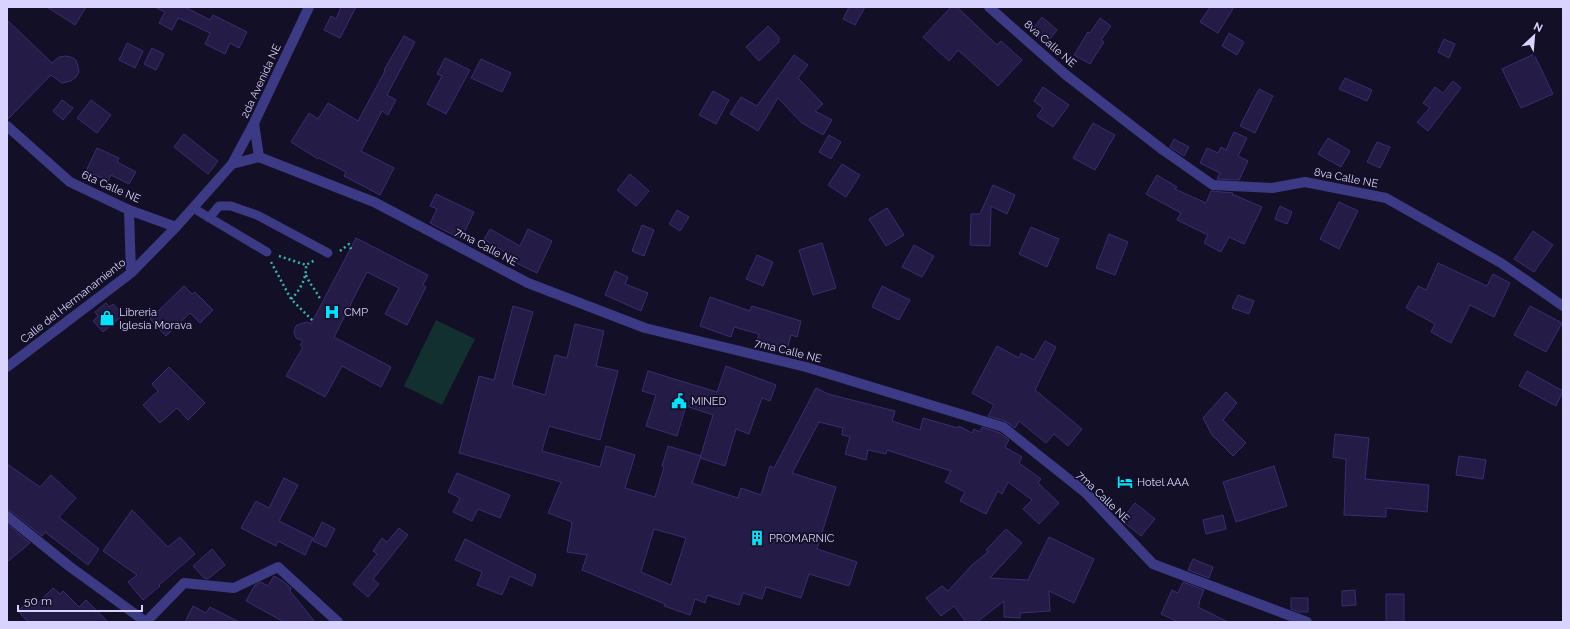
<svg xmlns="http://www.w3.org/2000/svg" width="1570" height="629" viewBox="0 0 1570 629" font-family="Raleway,sans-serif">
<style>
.green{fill:#12302f}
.building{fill:#241b47;stroke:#3b2d73;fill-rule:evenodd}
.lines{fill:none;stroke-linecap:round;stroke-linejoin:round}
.path{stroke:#2fb8b0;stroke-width:2.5;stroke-dasharray:2 3;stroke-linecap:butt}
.lane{stroke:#3d3a85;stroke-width:9}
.street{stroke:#3d3a85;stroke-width:10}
.labels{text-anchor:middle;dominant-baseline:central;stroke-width:3.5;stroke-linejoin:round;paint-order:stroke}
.street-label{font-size:11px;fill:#d9d4ff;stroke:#130f26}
.poi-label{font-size:11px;fill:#d9d4ff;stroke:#130f26;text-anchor:start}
</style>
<rect width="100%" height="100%" fill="#130f26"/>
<!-- green -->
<path class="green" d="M436,320l39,19 -33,66 -38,-19z"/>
<!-- building -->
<path class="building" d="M47,7h39l-11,18z
M155,7h30l25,13 3,-5 34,17 -8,16 -9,-5 -5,11 -20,-10 5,-11 -23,-11 -9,-4 -6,12 -13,-7 6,-11z
M341,7h15l-16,31 -16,-8 7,-14 5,3z
M849,7h16l-10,18 -12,-6z
M951,7h6l40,38 4,-4 21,19 -24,26 -40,-36 -9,11 -26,-24z
M1210,7h24l-16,26 -18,-11z
M1042,17l15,13 -11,14 -15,-13z
M1100,18l11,8 -10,14 3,2 -14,22 -16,-9 14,-23 2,1z
M7,20l45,43 7,-6 6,-1 6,1 5,3 2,6 1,6 -3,5 -5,4 -9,2 -11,-8 -44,45z
M768,26l11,11v5l-20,19 -13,-14z
M1229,33l15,9 -7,13 -15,-9z
M404,36l11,6 -28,53 9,5 -8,15 -6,-4 -21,40 33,17 -14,27 -36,-19 2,-4 -27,-14 -1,1 -27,-17 18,-29 9,6 10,-16 30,18 27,-50 -1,-1z
M1444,39l11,5 -6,14 -11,-6z
M127,43l16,8 -8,17 -16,-8z
M152,48l12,6 -8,16 -12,-6z
M1534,54l19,40 -32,14 -19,-39z
M794,55l14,10 -10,13 25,26 -8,7 17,9 -9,15 -21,-12 -24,-25 -20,33 -28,-17 11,-17 16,9z
M445,58l25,12 -24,44 -19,-10 15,-28 -5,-2z
M481,59l30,14 -9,19 -31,-14z
M1345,78l27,12 -5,11 -28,-12z
M1453,81l8,7 -33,43 -11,-9 13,-14 -7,-5 12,-16 8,6z
M1043,87l26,18 -16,22 -16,-11 6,-8 -9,-7z
M1259,89l14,7 -18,37 -15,-7z
M713,91l16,9 -13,24 -17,-9z
M62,100l11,8 -10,12 -10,-9z
M91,100l20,15 -14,18 -20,-15z
M1093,123l22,12 -20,35 -22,-12z
M1234,132l13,6 -9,18 10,5 -9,19 -22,-1 3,-6 -20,-10 7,-15 11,5 3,-6 5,3z
M184,134l34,27 -10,13 -34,-27z
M829,135l12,7 -10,17 -12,-7z
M1328,138l22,13 -9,16 -23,-13z
M1174,139l15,8 -5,9 -14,-9z
M1377,142l13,5 -10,21 -13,-6z
M97,148l22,10 -2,4 19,10 -7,12 -18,-9 -3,6 -22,-10z
M842,164l18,11 -14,22 -18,-12z
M630,174l19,17 -13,15 -19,-16z
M1157,175l20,12 -2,2 31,14 5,-12 22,2 -1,1 30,13 -18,37 -15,-7 -8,15 -17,-9 4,-8 -31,-15 4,-7 -35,-19z
M993,185l22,10 -8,19 -16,-8 -1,40 -20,-1 1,-31h9z
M436,194l38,18 -13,27 -31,-16 7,-14 -7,-3z
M1339,202l19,9 -19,38 -19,-10z
M1280,206l12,6 -5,12 -12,-5z
M887,208l17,27 -18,11 -17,-27z
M677,210l12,7 -9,14 -11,-7z
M642,225l12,5 -10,26 -12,-5z
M1031,227l28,12 -12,28 -28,-13z
M490,229l30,17 8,-17 24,12 -15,32 -25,-12 2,-3 -30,-19z
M1533,231l20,14 -19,27 -20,-13z
M1109,234l19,8 -13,33 -19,-7z
M356,238l72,37 -5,10 3,2 -19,38 -22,-11 14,-26 -32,-16 -33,65 57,30 -10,20 -39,-21 -17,31 -39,-21 17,-29 -3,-2 3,-4 -7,-3 -2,-6 1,-4 2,-3 10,-3 4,2z
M822,243l14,45 -23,7 -14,-45z
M914,245l20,11 -12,21 -20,-10z
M757,255l16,7 -10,24 -17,-7z
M1438,263l49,23 6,-12 17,9 -16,34 -24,-12 -19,38 -20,-11 4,-8 -29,-16 12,-22 8,4z
M615,271l13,6 -3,7 23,9 -7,18 -36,-16z
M184,286l8,8 3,-2 18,18 -13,13 -10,-10 -24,23 -16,-17z
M882,286l28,14 -11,20 -27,-13z
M1238,295l16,6 -5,13 -17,-6z
M710,297l40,14 2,-5 49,15 -4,16 -6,-2 -5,18 -30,-9 3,-10 -25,-7 -3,10 -31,-11z
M106,303l3,4 4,-3 10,11 -20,17 -10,-11 5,-5 -3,-4z
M513,306l20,6 -21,73 33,10 10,-40 12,3 8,-34 29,7 -8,35 22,5 -18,69 -51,-14 -7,25 58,16 6,-21 29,9 -10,33 30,9 9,-30 -2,-1 6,-20 33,10 -9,27 46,15 3,-10 20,7 9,-29 4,2 42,-80 12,6 67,17 -3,10 28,9 3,-12 35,10 1,-2 13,7 2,-4 6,3 2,-5 18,6 9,7 -4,7 17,10 -3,6 22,16 -3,4 21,20 -20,21 -16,-15 9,-9 -24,-18 -6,12 -4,-3 -12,23 -26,-13 5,-9 -20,-10 6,-11 -64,-21 -1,4 -18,-4 -2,10 -21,-6 5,-17 -8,-2 1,-7 -24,-6 -27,51 44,14 -19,62 40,13 -8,24 -40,-12 -8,24 -35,-11 -4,12 -19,-6 -4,12 -32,-10 -2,8 -10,-4 -5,16 -26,-9 1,-2 -83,-34 5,-15 -20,-3 5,-30 -24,-9 13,-31 -102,-29 20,-77 15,4zM654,529l32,9 -15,47 -30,-13z
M1530,306l32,17 -16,29 -32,-17z
M1045,341l11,6 -21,43 47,39 -14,17 -14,-12 -8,9 -27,-22 -4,7 -10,-7 -17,-5 6,-11 -22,-12 25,-47 22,12 2,-5 13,7z
M726,366l50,19 -6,16 -8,-3 -13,36 -13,-5 -11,37 -25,-8 13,-43 -27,-9 -9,30 -31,-10 10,-31 -14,-4 6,-20 69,21z
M169,367l36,36 -17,17 -11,-12 -17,15 -17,-18 15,-14 -6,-7z
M1527,371l36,20 -7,15 -37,-20z
M1226,392l11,11 -14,17 23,23 -13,13 -21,-21 -9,-17z
M1335,434l34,4 -4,41 64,6 -2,27 -41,-4v9l-42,-2 2,-56 -13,-2z
M1459,456l27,4 -3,19 -27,-4z
M7,464l33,23 11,-12 25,23 -17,19 40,32 -11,16 -43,-33 -3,4 -31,-25 -4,-1z
M1274,466l13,40 -51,16 -13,-40z
M457,473l53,22 -10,23 -22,-9 -6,12 -19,-9 7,-14 -12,-6z
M284,478l14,7 -19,36 34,17 -8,17 -27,-14 -2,5 -35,-18 15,-27 13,7z
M1135,503l20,16 -14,17 -20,-16z
M132,510l36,37 12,-10 15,17 -36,31 1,1 -17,14 -15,-18 9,-7 -34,-24z
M1223,515l3,14 -20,5 -3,-14z
M322,522l13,7 -9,18 -13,-6z
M7,524l23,19 -23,19z
M399,528l9,7 -35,44 6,5 -11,13 -15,-13 24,-30 -4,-3 9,-13 5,4z
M1006,529l16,14 -32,35 38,2 21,-43 45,22 -20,44 -25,-12 1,20 -30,2v5l-16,-1v-16l-27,21h-11l-12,-16 -13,10 -15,-18 16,-12 6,5 24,-26 16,-13 -2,-2z
M465,539l71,36 -4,11 -22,-10 -8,19 -25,-10 5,-13 -27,-12z
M212,549l13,16 -17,14 -4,-1 -11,-12z
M1193,559l20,8 -4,11 -21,-8z
M274,576l10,6 7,6 -1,3 25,31h-31l-38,-21 9,-16 6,-3 7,4z
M1183,582l21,8 -5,12 1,1 -2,4 30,15h-50l-17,-8 11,-24 6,3z
M53,588l7,6 3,-3 16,16 7,-7 22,22h-80l-10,-11 11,-11 6,6z
M1355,590l1,15 -14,1v-15z
M1386,594h18v28h-18z
M1291,598h17v14h-9l-8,-3z
M193,606l13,7 4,-6 29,15h-54z"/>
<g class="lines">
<!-- path -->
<path class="path" d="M340,251l9,-7 2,5
M279,256l27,9 9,-5
M271,262l20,37 22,22
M306,275c4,10 11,16 15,26
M291,299c9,-8 16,-22 15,-34"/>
<!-- lane -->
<path class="lane" d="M193,208l74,44
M209,218l10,-12h12l26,9 71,38"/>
<!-- street -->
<path class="street" d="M989,7l77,68 97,75 50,35 59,3 33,-6 81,16 115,65 62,43
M254,123l5,34
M7,126l63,56 59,28 47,17
M232,164l27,-7 115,45 154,81 117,45 161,39 197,60 83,66 67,71 154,58
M129,210l2,63
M7,367l124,-94 45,-46 56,-63 22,-41 55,-116
M7,516l62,50 77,56
M146,622l38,-39 50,5 44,-21 60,55"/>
</g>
<!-- icons -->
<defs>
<g id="hospital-bare" transform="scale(1.2)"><path d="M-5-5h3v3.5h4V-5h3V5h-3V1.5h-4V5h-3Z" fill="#00e5ff" stroke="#130f26" stroke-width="2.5" paint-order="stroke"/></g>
<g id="shop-bare" transform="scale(1.2)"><path d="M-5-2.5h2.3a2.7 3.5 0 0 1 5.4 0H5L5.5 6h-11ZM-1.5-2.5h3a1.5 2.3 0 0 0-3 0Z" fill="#00e5ff" stroke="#130f26" stroke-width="2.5" paint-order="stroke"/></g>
<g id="civic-bare" transform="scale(1.2)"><path d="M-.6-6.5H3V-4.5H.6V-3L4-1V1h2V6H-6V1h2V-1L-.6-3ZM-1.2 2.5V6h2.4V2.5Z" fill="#00e5ff" stroke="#130f26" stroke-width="2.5" paint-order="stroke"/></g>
<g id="hotel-bare" transform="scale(1.2)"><path d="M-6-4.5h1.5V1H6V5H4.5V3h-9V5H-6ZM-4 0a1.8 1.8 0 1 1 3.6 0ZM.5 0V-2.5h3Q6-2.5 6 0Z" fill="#00e5ff" stroke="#130f26" stroke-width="2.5" paint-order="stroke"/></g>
<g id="building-bare" transform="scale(1.2)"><path d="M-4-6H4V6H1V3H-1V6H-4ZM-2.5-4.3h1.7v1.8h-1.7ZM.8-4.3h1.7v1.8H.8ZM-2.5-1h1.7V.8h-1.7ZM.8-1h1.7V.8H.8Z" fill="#00e5ff" stroke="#130f26" stroke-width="2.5" paint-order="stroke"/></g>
</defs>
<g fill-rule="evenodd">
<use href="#hospital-bare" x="332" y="312"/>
<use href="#shop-bare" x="107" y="318"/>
<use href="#civic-bare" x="679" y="401"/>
<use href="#hotel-bare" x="1125" y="482"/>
<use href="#building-bare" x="757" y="538"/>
</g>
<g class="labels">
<!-- street labels -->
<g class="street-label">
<text transform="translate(1050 44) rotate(41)">8va Calle NE</text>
<text transform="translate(261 81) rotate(-65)">2da Avenida NE</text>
<text transform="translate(1346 178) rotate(11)">8va Calle NE</text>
<text transform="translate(111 187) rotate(24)">6ta Calle NE</text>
<text transform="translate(486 247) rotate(28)">7ma Calle NE</text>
<text transform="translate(73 301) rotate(-38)">Calle del Hermanamiento</text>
<text transform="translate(788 351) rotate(14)">7ma Calle NE</text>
<text transform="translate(1103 497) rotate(44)">7ma Calle NE</text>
</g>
<!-- poi labels -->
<g class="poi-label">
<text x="119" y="312">Libreria<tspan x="119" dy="13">Iglesia Morava</tspan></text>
<text x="344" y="312">CMP</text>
<text x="691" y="401">MINED</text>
<text x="1137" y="482">Hotel AAA</text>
<text x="769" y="538">PROMARNIC</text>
</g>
</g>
<!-- border -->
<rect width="1570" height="629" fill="none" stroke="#d9d4ff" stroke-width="16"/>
<!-- north arrow -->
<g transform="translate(1534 36) rotate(26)" stroke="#130f26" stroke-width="3" paint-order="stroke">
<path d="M0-3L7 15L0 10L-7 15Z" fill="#d9d4ff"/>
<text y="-6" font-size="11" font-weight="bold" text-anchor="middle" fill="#d9d4ff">N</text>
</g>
<!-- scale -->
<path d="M18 605v6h124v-6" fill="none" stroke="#d9d4ff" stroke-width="2"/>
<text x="24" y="605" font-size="12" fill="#d9d4ff" stroke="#130f26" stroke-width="3" paint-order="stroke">50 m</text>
</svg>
